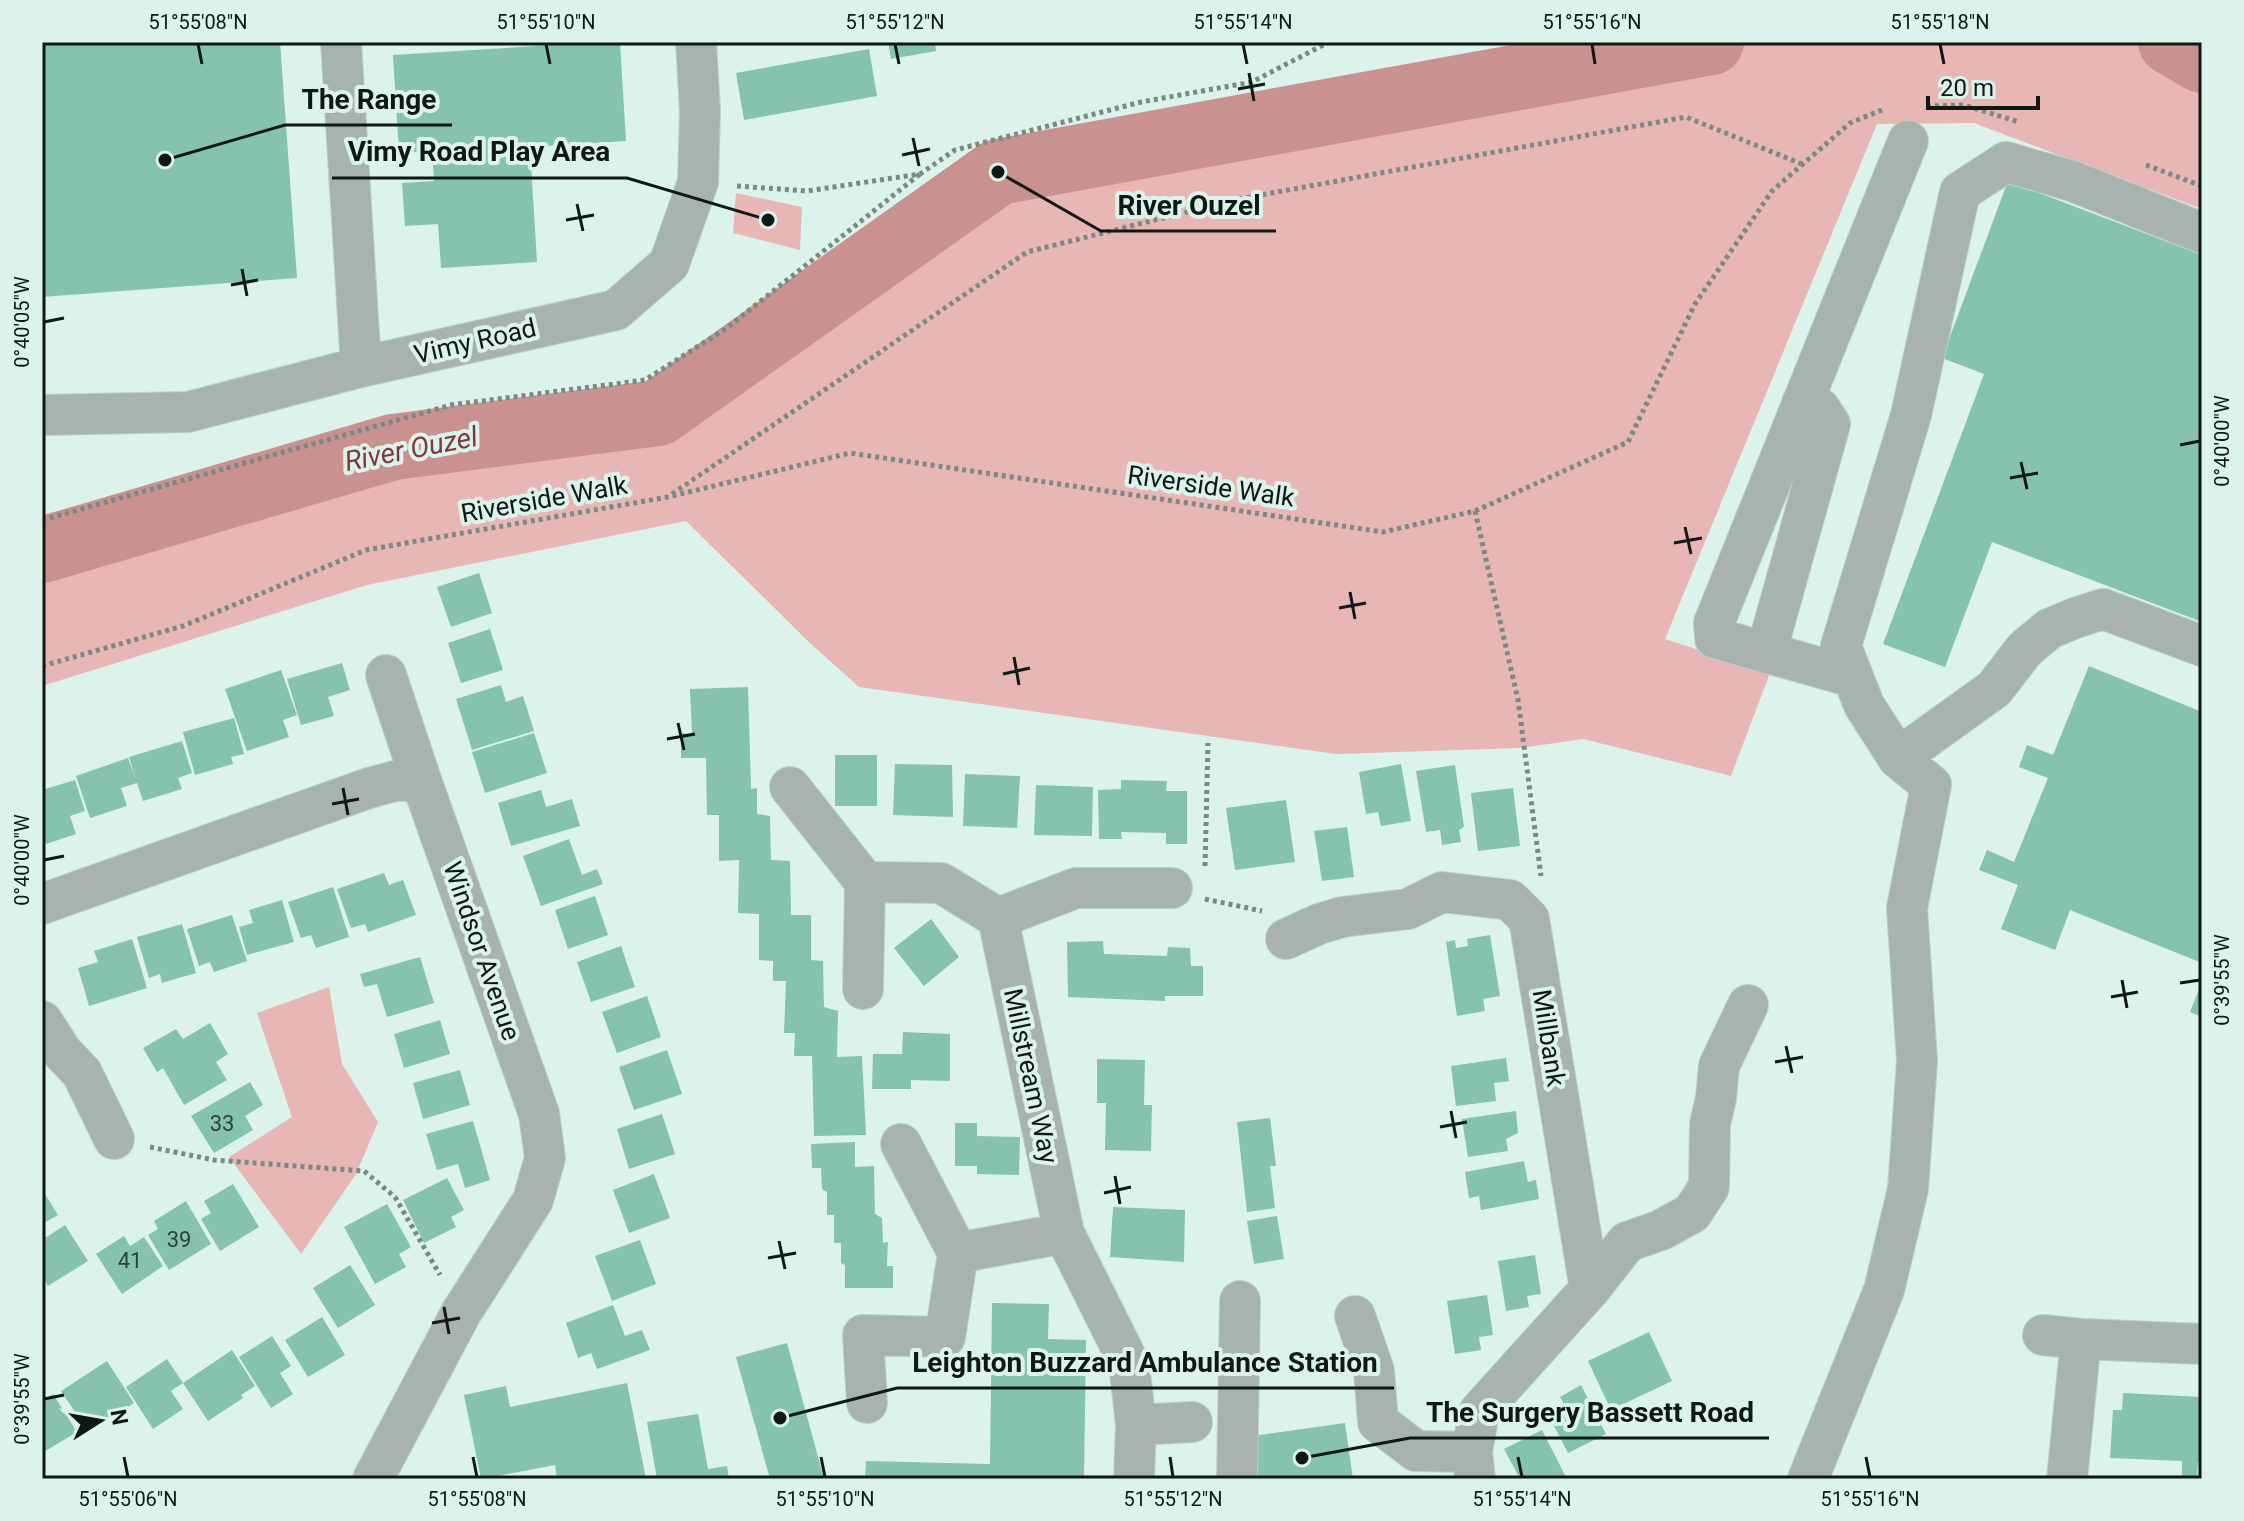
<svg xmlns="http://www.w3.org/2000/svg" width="2244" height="1521" viewBox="0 0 2244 1521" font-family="Roboto,sans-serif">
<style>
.green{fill:#e8b6b5}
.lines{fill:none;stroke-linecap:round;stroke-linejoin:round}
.river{stroke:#ca9191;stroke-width:66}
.building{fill:#85c2af}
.minor-casing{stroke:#bad0c9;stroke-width:42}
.path{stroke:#798a84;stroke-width:5;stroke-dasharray:4 4;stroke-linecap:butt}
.minor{stroke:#a8b2af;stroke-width:40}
.ticks{fill:none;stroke:#0f1815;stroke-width:3}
.labels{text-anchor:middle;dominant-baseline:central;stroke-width:8;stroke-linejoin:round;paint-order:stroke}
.number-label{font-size:22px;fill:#2c423c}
.street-label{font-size:26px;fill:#0f1815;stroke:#dbf3eb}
.water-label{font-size:28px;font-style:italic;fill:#80393b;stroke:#dbf3eb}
.leader{fill:none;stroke:#0f1815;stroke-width:3}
.callout-dot{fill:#0f1815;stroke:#dbf3eb;stroke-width:3}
.callout-label{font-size:28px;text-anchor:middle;font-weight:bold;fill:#0f1815;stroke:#dbf3eb;stroke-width:8;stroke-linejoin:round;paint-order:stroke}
.neatline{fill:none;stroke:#0f1815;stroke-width:3}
.ticks-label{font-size:20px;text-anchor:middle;fill:#0f1815}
</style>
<rect width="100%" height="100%" fill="#dbf3eb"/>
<!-- green -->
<path class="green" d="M1737,42h418l47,30v137l-228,-86 -97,1 -212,515 105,34 -39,103 -148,-37 -63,9 -184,6 -477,-67 -48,-43 -125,-123 -319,64 -325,101v-131l351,-104 267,-33 339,-240z
M736,193l66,14 -2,43 -67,-17z
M329,987l13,77 36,58 -22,52 -55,80 -72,-97 63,-40 -35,-104z"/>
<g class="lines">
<!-- river -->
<path class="river" d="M2171,42l31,18
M42,550l351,-103 265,-34 340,-241 713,-130"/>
</g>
<!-- building -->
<path class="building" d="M42,42h238l17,236 -255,19z
M601,42h19l6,99 -96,6 7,115 -96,6 -3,-44 -33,2 -3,-43 32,-2 -2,-30 -33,2 -6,-98z
M888,42h47l1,9 -45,8z
M869,49l8,47 -133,24 -8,-47z
M2008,181l194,74v367l-210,-80 -47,125 -62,-23 101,-270 -42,-16z
M479,573l13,40 -41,14 -14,-40z
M490,629l13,41 -42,13 -13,-40z
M342,663l8,27 -22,7 6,19 -33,9 -14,-46z
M2089,666l113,46v251l-132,-53 -15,40 -54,-21 17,-44 -39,-15 8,-20 27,12 34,-84 -29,-11 8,-22 26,10z
M281,670l16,45 -14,5 6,17 -42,14 -22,-62z
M501,685l5,17 17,-6 11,35 -62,19 -16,-51z
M748,687l3,102 6,-1v26l13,2 1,44 19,1 1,54h20v45l12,1 1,46 14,4 -1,46 25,-1 4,79 -52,1 -2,-80h-18l1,-23h-11l2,-52h-13v-20l-14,-1v-46l-21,-1 1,-53 -20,1v-46h-12l-1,-57h-25v-25l11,1 -2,-45z
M234,718l10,36 -13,3 2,7 -38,11 -12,-43z
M534,733l13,40 -62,20 -13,-41z
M182,741l10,32 -14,5 4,11 -39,12 -6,-18 -16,5 6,18 -37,12 -14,-42 52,-18 8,21 -7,-22z
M835,755h42v51h-42z
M895,764l57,1 1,52 -60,-2z
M1401,764l10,57 -30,5 -3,-14 -12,2 -7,-42z
M1455,765l9,62 -5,3 2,12 -19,3 -2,-15 -14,2 -10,-61z
M965,774l55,2 -3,52 -54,-2z
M75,780l10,31 -15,5 6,18 -30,10 -4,-12v-42z
M1121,780l46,1 -1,10h21v53h-21v-11l-45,-1 1,7h-23l-1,-49 23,-1z
M1036,785l57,2 -1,49 -58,-1z
M1513,788l7,58 -42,5 -7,-58z
M541,790l5,17 26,-8 8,27 -69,20 -13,-43z
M1286,800l9,62 -60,8 -9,-62z
M1347,827l7,50 -32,4 -8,-50z
M569,839l13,36 15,-6 6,15 -62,22 -18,-50z
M384,873l5,12 14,-5 13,35 -48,17 -3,-8 -14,4 -14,-39z
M333,887l16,50 -33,11 -5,-13 -10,3 -13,-36z
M595,896l13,39 -40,14 -13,-39z
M282,900l12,42 -47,13 -8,-28 14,-4 -4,-13z
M232,915l15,46 -33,11 -4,-10 -11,4 -12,-37z
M931,919l28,38 -35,29 -30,-38z
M182,924l14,49 -34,10 -2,-9 -11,4 -12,-41z
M1490,935l10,61 -17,3 2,12 -28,5 -11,-74 9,-2 1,8 12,-2 -1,-7z
M132,939l15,49 -58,18 -11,-38 20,-6 -4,-11z
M1103,941l1,13 63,2 1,-9 22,1 1,18h12v30h-38v5l-97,-4 -1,-55z
M621,946l14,41 -44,15 -14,-40z
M420,957l14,46 -47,14 -10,-33 -13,3 -4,-13z
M2202,982v35l-12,-5z
M647,996l14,41 -44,16 -15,-41z
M440,1020l10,34 -46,14 -10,-34z
M210,1023l18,31 -12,8 11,18 -43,25 -21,-37 -6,4 -14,-24 33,-19 7,10z
M903,1032l47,2v47l-39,-1v9h-39l1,-35h29z
M667,1050l15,44 -48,16 -15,-43z
M1506,1058l3,23 -15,2 2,18 -40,5 -5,-40z
M1097,1059l48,1 -1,45h8l-1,46 -46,-1 1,-47h-9z
M460,1070l10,35 -47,14 -10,-36z
M250,1082l13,23 -18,11 8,14 -39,23 -23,-37z
M1516,1111l2,22 -12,6 2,12 -40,6 -6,-38z
M662,1114l13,40 -46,15 -12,-40z
M1270,1118l6,48h-6l5,42 -28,4 -10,-90z
M473,1121l17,59 -25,8 -7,-24 -21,6 -11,-36z
M955,1123h22v13l43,1 -1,38 -42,-1v-8h-22z
M855,1142v25l19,-1 1,48 7,4 1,25 5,-1 -1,24h6v22h-48v-23l-4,-2v-20h-7v-28h-7v-23l-5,-3 -1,-21h-9l-1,-24z
M1524,1161l4,21 8,-2 3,19 -58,11 -2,-14 -10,2 -4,-26z
M654,1174l16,44 -41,15 -16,-43z
M447,1178l17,32 -13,7 5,10 -32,16 -21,-43z
M233,1184l26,43 -39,24 -19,-32 10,-6 -7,-12z
M42,1189l16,26 -16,9z
M186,1201l25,43 -42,26 -21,-35 10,-6 -4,-8z
M387,1204l24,43 -12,7 7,13 -31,17 -31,-57z
M1113,1207l72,3 -1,52 -74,-5z
M1277,1216l7,43 -30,5 -7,-43z
M65,1225l23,36 -40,25 -6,-10v-36z
M124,1236l6,10 14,-9 19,29 -41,28 -26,-40z
M640,1240l16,44 -44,17 -17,-45z
M1535,1255l6,39 -14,2 2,11 -23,4 -8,-50z
M350,1265l25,40 -37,23 -25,-40z
M1487,1295l6,40 -14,2 2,13 -26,4 -8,-53z
M992,1303l57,1 -1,35 38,1 -2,139h-219l1,-18 124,3z
M613,1305l12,31 17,-6 8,20 -53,19 -6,-16 -13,5 -12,-35z
M322,1317l23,38 -37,22 -23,-37z
M1649,1332l23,49 -61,29 -23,-49z
M272,1336l19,30 -11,7 13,21 -22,14 -32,-51z
M787,1343l37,136h-54l-34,-122z
M232,1350l23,36 -14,9 2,3 -35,23 -25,-38z
M167,1359l16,24 -12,8 12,18 -30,20 -27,-42z
M107,1361l27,42 -45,30 -28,-42z
M627,1383l19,96h-89l-2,-14 -74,14 -17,-84 42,-9 4,21z
M1581,1385l25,49 -38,19 -18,-35 17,-8 -7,-13z
M2123,1393l79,4v66l-4,-1 -1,15 -15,-1v-15l-72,-3 3,-48h9z
M53,1394l24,38 -35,21v-51z
M698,1414l10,55 19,-3 2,13h-72l-10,-57z
M1345,1423l8,56h-98l-2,-43z
M1542,1430l25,49h-47l-16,-30z"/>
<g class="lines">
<!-- minor casing -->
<g class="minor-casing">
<path id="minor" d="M341,42l20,325
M42,415l146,-3 173,-45 255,-57 53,-46 29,-82 2,-71 -4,-69
M1766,653l64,-229 -10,-15 -18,-6
M386,675l35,105
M1853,677l-138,-39 -1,-15 194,-482
M1898,758l96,-69 31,-40 24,-20 26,-11 28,-9 99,37
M790,787l75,95 76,1 57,35 66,315 65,130 7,62 -2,54
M42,904l327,-116 26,-7 26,-1 118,334 6,44 -12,42 -72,113 -88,166
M998,918l78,-30h96
M1286,939l33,-15 23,-7 66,-8 34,-17 68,8 19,19 61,370 -111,123 -7,40 3,27
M863,989l2,-107
M42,1021l20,31 20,21 32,66
M901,1144l57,109 106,-20
M1590,1289l37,-47 34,-12 31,-17 17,-26 1,-63 6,-26 3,-32 29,-61
M1355,1316l19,55 4,51 38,29 56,1
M2043,1335l38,4
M867,1403l-4,-68 82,2 13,-84
M1136,1425l56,-3
M1237,1479l3,-178
M1808,1479l76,-189 24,-101 9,-128 -10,-153 24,-123 -33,-27 -34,-53 -23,-59 70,-231 49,-223 46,-30 66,19 130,52
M2067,1479l14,-140 121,5"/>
</g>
<!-- path -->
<path class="path" d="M1927,106l37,-1 55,17
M2146,165l56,21
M737,186l70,5 113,-17 35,-24 186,-48 111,-20 77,-40
M672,494l355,-242 212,-53 447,-82 116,47
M1475,511l43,189 23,176
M42,520l409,-115 194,-25 82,-52 193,-154
M42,666l141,-40 183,-76 302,-53 182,-44 533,79 92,-21 153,-69 67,-138 77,-113 78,-68 32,-13
M1205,866l3,-123
M1205,899l57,12
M150,1147l64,13 150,11 31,26 45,78"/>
<!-- minor -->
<use href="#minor" class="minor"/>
</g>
<!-- ticks -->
<path class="ticks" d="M198,44l4,20M546,44l4,20M895,44l4,20M1243,44l4,20M1592,44l3,20M1940,44l4,20M1249,73l5,28M1238,89l27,-5M913,138l6,28M902,155l28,-6M577,204l6,27M566,220l28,-5M242,269l5,27M231,285l27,-5M44,322l20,-4M2180,445l20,-4M2021,462l6,27M2010,478l28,-5M1685,527l6,27M1674,543l28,-5M1350,592l5,27M1339,608l27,-5M1014,657l5,28M1003,674l27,-6M678,723l6,27M667,739l28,-5M343,788l5,27M332,804l27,-5M44,860l20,-4M2122,980l5,28M2180,983l20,-3M2111,997l27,-5M1786,1046l6,27M1775,1062l28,-5M1451,1111l5,27M1440,1127l27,-5M1115,1176l5,28M1104,1193l27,-6M779,1241l6,28M768,1258l28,-5M444,1307l5,27M432,1323l28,-5M44,1399l20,-4M124,1457l4,20M473,1457l4,20M821,1457l4,20M1170,1457l3,20M1518,1457l4,20M1866,1457l4,20"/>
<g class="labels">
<!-- number labels -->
<g class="number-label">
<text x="222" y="1123">33</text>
<text x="179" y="1239">39</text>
<text x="130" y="1260">41</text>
</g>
<!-- street labels -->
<g class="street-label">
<text transform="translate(475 341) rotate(-13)">Vimy Road</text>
<text transform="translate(1211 486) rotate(8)">Riverside Walk</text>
<text transform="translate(544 499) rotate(-10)">Riverside Walk</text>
<text transform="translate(482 951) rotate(71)">Windsor Avenue</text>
<text transform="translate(1549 1038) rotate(81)">Millbank</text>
<text transform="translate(1031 1076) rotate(78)">Millstream Way</text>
</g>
<!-- water labels -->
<g class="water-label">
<text transform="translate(411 449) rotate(-11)">River Ouzel</text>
</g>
</g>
<!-- callouts -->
<path class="leader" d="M165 160L285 125H452M768 220L627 178H332M998 172L1101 231H1276M780 1418L897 1388H1394M1302 1458L1410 1438H1769"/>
<g class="callout-dot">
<circle cx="165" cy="160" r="8"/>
<circle cx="768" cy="220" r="8"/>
<circle cx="998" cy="172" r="8"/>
<circle cx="780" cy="1418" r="8"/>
<circle cx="1302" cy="1458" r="8"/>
</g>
<g class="callout-label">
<text x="369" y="109">The Range</text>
<text x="479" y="161">Vimy Road Play Area</text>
<text x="1189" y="215">River Ouzel</text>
<text x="1145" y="1372">Leighton Buzzard Ambulance Station</text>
<text x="1590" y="1422">The Surgery Bassett Road</text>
</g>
<!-- border -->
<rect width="2244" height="1521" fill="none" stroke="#dbf3eb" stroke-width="88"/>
<!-- north arrow -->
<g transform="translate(100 1421) rotate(79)" stroke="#dbf3eb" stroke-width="6" paint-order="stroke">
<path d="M0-6L14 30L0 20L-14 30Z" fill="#0f1815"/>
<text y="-12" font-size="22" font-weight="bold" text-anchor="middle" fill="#0f1815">N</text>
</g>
<!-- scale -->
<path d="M1928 96v12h110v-12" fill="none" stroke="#0f1815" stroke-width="4"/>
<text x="1940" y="96" font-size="24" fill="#0f1815" stroke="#dbf3eb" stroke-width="6" paint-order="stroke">20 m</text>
<rect x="44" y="44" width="2156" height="1433" class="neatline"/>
<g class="ticks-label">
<text x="198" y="29">51°55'08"N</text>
<text x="546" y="29">51°55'10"N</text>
<text x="895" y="29">51°55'12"N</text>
<text x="1243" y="29">51°55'14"N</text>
<text x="1592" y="29">51°55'16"N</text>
<text x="1940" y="29">51°55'18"N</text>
<text transform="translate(22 322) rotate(-90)" y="7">0°40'05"W</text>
<text transform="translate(2222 441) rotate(-90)" y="7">0°40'00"W</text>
<text transform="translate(22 860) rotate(-90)" y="7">0°40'00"W</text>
<text transform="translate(2222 980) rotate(-90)" y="7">0°39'55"W</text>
<text transform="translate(22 1399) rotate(-90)" y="7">0°39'55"W</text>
<text x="128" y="1506">51°55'06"N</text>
<text x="477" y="1506">51°55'08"N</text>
<text x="825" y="1506">51°55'10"N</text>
<text x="1173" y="1506">51°55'12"N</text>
<text x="1522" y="1506">51°55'14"N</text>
<text x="1870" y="1506">51°55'16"N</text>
</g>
</svg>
